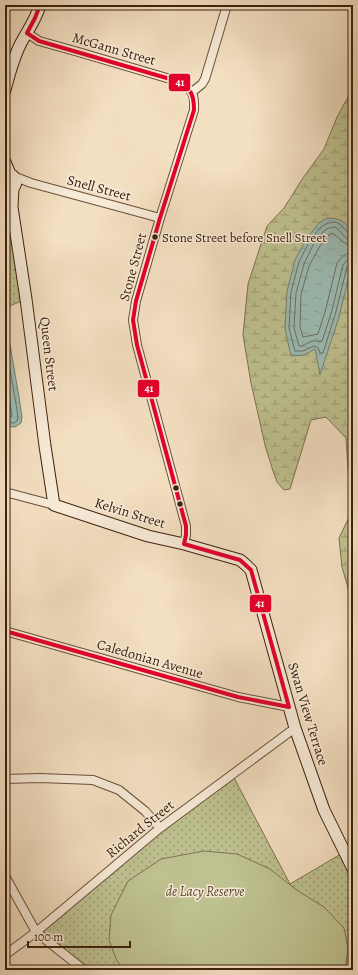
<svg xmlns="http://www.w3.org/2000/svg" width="358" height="975" viewBox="0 0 358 975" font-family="Alegreya,serif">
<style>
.wetland{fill:url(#wetland-marsh);stroke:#7e714e}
.park{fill:url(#park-dots);stroke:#7e714e}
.pitch{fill:#bec190;stroke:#7e714e}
.water{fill:url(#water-ripples);stroke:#757e71}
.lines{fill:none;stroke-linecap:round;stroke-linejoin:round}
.shore{stroke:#6c6e60;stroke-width:1}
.street-casing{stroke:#6a503a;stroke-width:10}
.secondary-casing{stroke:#3d210d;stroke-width:13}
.street{stroke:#f7ead7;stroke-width:8}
.secondary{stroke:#f7ead7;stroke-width:11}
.bus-1-casing{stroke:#f7ead7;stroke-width:7}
.bus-1{stroke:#e4002b;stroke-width:4}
.bus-dot{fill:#3d210d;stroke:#f7ead7;stroke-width:1.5}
.labels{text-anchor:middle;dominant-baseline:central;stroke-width:3;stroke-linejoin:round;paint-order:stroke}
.bus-label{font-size:13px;fill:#3d210d;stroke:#f7ead7;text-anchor:start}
.street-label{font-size:14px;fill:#3d210d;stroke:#f7ead7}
.park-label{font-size:14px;font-style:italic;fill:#5d492e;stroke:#f7ead7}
.line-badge{stroke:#f7ead7;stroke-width:1.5}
.badge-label{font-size:11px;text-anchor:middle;font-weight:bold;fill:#fff}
</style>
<defs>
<pattern id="wetland-marsh" width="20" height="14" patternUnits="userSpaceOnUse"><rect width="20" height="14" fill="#bec190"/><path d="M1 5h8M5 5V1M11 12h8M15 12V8" fill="none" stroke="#9c9c74"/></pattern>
<pattern id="park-dots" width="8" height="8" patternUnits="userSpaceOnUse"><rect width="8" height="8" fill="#bec190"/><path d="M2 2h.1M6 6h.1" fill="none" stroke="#9c9c74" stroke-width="1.8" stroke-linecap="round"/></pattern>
<pattern id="water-ripples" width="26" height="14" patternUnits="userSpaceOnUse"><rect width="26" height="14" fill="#9bbcb4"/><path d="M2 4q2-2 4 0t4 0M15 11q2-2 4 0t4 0" fill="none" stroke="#86a19a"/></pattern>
</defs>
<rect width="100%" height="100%" fill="#f3dfc1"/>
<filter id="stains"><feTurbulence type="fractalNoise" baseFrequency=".005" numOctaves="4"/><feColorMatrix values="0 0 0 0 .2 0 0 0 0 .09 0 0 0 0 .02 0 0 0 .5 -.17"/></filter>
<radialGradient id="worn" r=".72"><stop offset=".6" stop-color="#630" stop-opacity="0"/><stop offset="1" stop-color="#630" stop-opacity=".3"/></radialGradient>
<!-- wetland -->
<path class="wetland" d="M353,88v511l-3,-4 -8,-28 -3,-29 12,-25 -5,-75 -20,-21 -15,3 -21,69 -6,1 -7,-8 -4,-11 -8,-26 -14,-62 -8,-48 5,-51 19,-58 17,-18 19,-30 21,-29 13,-32z"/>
<!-- park -->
<path class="park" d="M5,190l7,17 14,92 -21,9z
M232,774l58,110 51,-30 12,23v93h-269l-48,-38z"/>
<!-- pitch -->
<path class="pitch" d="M204,851l33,3 33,15 28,22 26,16 20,21 4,21 -3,21h-220l-8,-9 -8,-21 2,-25 17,-34 33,-22z"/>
<!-- water -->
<path class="water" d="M327,218c15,0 17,4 26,14v28l-14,57 -19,58 -5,-26 -11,6 -13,1 -6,-27 2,-38 8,-31 12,-22 12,-15z
M5,319l4,7v13l10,58 3,20 -1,6 -6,4 -10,-1z"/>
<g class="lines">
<!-- shore -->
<path class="shore" d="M353,234h-4l-8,-9 -5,-3 -8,1 -7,4 -11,13 -11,22 -8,30 -2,36 6,23h8l11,-5 4,2 2,5h3l12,-38 12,-48 3,-3h3
M353,239l-7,-1 -8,-9 -3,-2 -6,1 -4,2 -11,13 -10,21 -8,29 -2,35 5,18c8,0 11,-8 21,-4l2,-1 9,-27 12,-49 4,-5 6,-1
M353,245c-11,0 -12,-7 -21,-12l-3,2 -9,11 -11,20 -8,28 -1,33 3,10 15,-3 7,-22 12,-49 6,-7 4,-2 6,-1
M5,327c1,31 9,60 13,90l-1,4 -3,2 -9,-1
M5,369l7,47 -1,1h-6"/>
<!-- street casing -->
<g class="street-casing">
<path id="street" d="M27,33l12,8 36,10 102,30c15,8 18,12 17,29l-34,108 -24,83 -3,19 4,25 49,181v9l-2,9
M192,92l10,-8 3,-5 22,-74
M13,176l18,7 129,35
M5,492l49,13
M5,631l233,66 51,10
M5,779l35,-1 53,2 26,10 26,21 15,17
M5,876l31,56 48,38
M5,955l31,-23 124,-104 135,-100"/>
</g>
<!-- secondary casing -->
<g class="secondary-casing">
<path id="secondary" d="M5,90c4,-15 8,-31 15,-45 7,-14 16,-25 20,-40
M5,162l5,12
M5,174c6,-1 10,2 11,8 -1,6 -5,9 -11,8
M13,188l-1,19 14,92 19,147 9,59 94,31 36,8 56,16 6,5 5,5 44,158 29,82 29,59"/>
</g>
<!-- street -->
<use href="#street" class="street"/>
<!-- secondary -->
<use href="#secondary" class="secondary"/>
<!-- bus-1 casing -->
<g class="bus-1-casing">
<path id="bus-1" d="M27,33l12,8 138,40c14,8 17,13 17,29l-34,108 -24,83 -3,19 4,25 49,181v9l-2,9
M27,33l8,-15 5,-13
M184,544l56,16 11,10 38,137
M5,631l233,66 51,10"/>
</g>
<!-- bus-1 -->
<use href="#bus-1" class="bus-1"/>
</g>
<!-- markers -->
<g class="bus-dot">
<circle cx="155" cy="237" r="3.5"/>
<circle cx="176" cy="488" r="3.5"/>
<circle cx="180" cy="504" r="3.5"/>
</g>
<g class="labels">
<!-- bus labels -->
<g class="bus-label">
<text x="162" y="237">Stone Street before Snell Street</text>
</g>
<!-- street labels -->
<g class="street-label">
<text transform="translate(114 49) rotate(16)">McGann Street</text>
<text transform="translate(99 188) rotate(15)">Snell Street</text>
<text transform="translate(133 267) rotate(-75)">Stone Street</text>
<text transform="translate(49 354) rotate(83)">Queen Street</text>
<text transform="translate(130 513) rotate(17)">Kelvin Street</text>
<text transform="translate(150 659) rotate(16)">Caledonian Avenue</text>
<text transform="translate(308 714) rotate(73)">Swan View Terrace</text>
<text transform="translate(140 829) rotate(-39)">Richard Street</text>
</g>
<!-- park labels -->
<g class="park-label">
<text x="205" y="891">de Lacy Reserve</text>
</g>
</g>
<g class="line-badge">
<rect x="168" y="73" width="23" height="19" rx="4" fill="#e4002b"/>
<rect x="137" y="379" width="23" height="19" rx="4" fill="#e4002b"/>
<rect x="249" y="594" width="23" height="19" rx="4" fill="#e4002b"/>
</g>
<g class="badge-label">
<text x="180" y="86">41</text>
<text x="149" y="392">41</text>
<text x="260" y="607">41</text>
</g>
<!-- margin -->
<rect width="358" height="975" fill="none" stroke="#f3dfc1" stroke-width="20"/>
<rect x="6" y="6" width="346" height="963" fill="none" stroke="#3d210d" stroke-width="2"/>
<rect x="10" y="10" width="338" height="955" fill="none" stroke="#3d210d"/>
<!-- scale -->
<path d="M28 941v6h102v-6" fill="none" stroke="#3d210d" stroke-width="2"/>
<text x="34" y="941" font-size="12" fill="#3d210d" stroke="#f7ead7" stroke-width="3" paint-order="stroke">100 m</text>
<rect width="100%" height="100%" filter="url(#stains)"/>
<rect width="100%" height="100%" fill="url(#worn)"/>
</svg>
